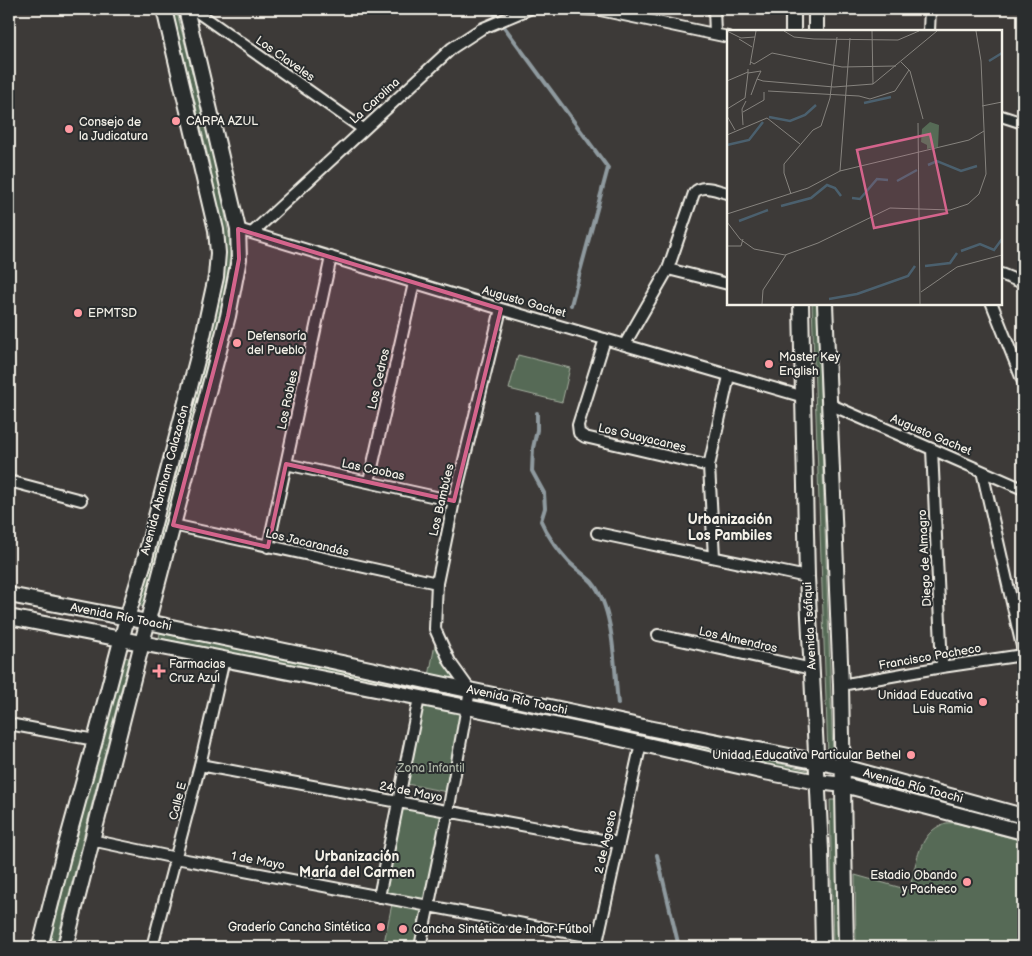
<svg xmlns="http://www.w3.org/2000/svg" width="1032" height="956" viewBox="0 0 1032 956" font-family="'Balsamiq Sans',sans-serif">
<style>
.green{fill:#566b56;stroke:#a5ae9f}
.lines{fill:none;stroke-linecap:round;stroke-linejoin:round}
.stream{stroke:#8f9a9f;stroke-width:4}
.minor-casing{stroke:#f4f1e8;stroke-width:14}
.secondary-casing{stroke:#f4f1e8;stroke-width:18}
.minor{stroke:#2a2d2e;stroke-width:10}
.secondary{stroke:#2a2d2e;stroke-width:14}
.marked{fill:#d4648c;fill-opacity:0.2;stroke:#d4648c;stroke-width:4;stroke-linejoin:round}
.poi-dot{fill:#ff9aa2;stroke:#2a2d2e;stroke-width:2}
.labels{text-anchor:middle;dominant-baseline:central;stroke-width:4;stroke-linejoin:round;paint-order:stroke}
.street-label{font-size:12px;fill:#f4f1e8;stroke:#2a2d2e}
.poi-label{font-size:12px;fill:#f4f1e8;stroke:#2a2d2e;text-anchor:start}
.park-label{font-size:12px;fill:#adb5a6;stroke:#2a2d2e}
.neighbourhood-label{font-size:14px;font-weight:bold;fill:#f4f1e8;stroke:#2a2d2e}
.inset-river{fill:none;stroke:#4b606e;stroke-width:2.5}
.inset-road{fill:none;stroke:#86837e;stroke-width:1}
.view{fill:#d4648c;fill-opacity:0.15;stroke:#d4648c;stroke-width:2.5}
.inset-edge{fill:none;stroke:#f4f1e8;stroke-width:2.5}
</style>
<rect width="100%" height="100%" fill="#3d3a38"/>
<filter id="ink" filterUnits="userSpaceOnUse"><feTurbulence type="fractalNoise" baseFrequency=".02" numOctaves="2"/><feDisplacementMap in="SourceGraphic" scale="10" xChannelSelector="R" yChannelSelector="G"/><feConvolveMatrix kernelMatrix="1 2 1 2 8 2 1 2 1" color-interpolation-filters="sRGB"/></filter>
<g filter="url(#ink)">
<!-- green -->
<path class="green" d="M172,9h4l38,148 15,78 1,18 -2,20 -15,73 -68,261 -5,-1 42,-168 43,-185 -1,-16 -15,-77z
M812,304h5l16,452h-5z
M518,355l52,13 -8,34 -53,-13z
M160,633l303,61 -1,5 -303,-61z
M436,639l24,44 -31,-7z
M124,657l5,1 -73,287 -7,-1z
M474,696l170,37 164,37 -1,5 -334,-74z
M423,705l39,7 -15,80 -40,-8z
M830,800h6l3,147h-6z
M401,807l43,8 -18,86 -42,-9z
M956,823l67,18v106h-167l-1,-72 54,15c7,-22 8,-54 32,-65 4,-3 10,-2 15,-2z
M392,904l31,6 -7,37h-33z"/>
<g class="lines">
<!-- stream -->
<path class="stream" d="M491,9l117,159 -37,137
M537,413v17l-4,18 -1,23 12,22 1,15 -4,13c6,14 17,29 28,41 7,7 16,13 23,20 23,27 22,87 26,122
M657,855l22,92"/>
<!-- minor casing -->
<g class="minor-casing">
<path id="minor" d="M193,9l170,120
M580,9l20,1 128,27
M714,9l1,24
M929,31l1,-22
M1001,116l22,7
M238,229l263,80 303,88
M252,233l200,-185 29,-19 48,-20
M668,269l60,15
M1001,274l22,9
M992,304l31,78
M605,339l-27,86 1,8 6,4 124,29
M625,344l43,-75 26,-76c8,-10 23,-2 34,0
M829,404l194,85
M932,449l10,218
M286,464l168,37
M982,471l41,180
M9,481l72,19
M369,481l45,-198
M173,525l264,58
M597,533l210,44
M268,547l63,-290
M714,557l-5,-91 20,-90
M658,635l154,34
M841,685l101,-18 81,-12
M9,724l86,16
M200,765l418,78
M91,840l85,18 421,80
M379,897l40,-199
M152,947l48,-182 24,-106
M420,947l28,-135 22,-122 -20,-28 -15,-33 2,-46 17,-82 47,-192
M596,947l45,-204"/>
</g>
<!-- secondary casing -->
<g class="secondary-casing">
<path id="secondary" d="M793,9v22
M816,9v22
M801,304l6,273 14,273 2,97
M825,304l16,381 5,262
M9,595l139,27 505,107 191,38 179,49
M9,617l458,90 145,30 153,35 53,10 26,3 179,47
M40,947l23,-91 32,-116 32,-122 17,-56 57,-217 15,-68 2,-24 -2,-23 -52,-221
M65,947l77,-304 86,-327 11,-57 -1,-30 -52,-220"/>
</g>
<!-- minor -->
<use href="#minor" class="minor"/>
<!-- secondary -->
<use href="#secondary" class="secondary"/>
</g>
</g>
<!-- marked area -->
<path class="marked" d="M238,229l263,80 -47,192 -168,-37 -18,83 -95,-22 55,-209 11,-57z"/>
<!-- markers -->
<g class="poi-dot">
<circle cx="176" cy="121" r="5"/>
<circle cx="69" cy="129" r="5"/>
<circle cx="78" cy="313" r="5"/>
<circle cx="237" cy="343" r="5"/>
<circle cx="769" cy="364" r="5"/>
<path d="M156.5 663.5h5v5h5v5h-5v5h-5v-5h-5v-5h5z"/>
<circle cx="983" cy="702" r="5"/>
<circle cx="911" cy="755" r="5"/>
<circle cx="967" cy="882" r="5"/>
<circle cx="381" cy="927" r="5"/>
<circle cx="403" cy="929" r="5"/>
</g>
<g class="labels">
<!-- street labels -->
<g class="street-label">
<text transform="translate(285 59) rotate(35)">Los Claveles</text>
<text transform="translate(375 101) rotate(-42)">La Carolina</text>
<text transform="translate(524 302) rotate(16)">Augusto Gachet</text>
<text transform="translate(379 379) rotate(-77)">Los Cedros</text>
<text transform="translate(288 400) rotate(-78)">Los Robles</text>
<text transform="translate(931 435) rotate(23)">Augusto Gachet</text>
<text transform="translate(642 438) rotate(13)">Los Guayacanes</text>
<text transform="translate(373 470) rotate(12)">Las Caobas</text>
<text transform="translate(165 480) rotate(-75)">Avenida Abraham Calazacón</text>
<text transform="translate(442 500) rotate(-77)">Los Bambúes</text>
<text transform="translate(307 543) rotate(13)">Los Jacarandás</text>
<text transform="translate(925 558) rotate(-93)">Diego de Almagro</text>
<text transform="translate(121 617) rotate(11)">Avenida Río Toachi</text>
<text transform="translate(810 626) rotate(-93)">Avenida Tsáfiqui</text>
<text transform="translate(738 640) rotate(13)">Los Almendros</text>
<text transform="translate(930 657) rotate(-10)">Francisco Pacheco</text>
<text transform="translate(517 700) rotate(12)">Avenida Río Toachi</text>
<text transform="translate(913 786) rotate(15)">Avenida Río Toachi</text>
<text transform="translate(411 792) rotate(11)">24 de Mayo</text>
<text transform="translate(178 801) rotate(-76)">Calle E</text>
<text transform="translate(606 842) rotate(-77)">2 de Agosto</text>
<text transform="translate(258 861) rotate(11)">1 de Mayo</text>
</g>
<!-- poi labels -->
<g class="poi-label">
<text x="186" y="121">CARPA AZUL</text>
<text x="79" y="122">Consejo de<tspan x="79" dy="14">la Judicatura</tspan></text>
<text x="88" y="313">EPMTSD</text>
<text x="247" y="336">Defensoría<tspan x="247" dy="14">del Pueblo</tspan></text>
<text x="779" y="357">Master Key<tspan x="779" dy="14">English</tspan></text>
<text x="169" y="664">Farmacias<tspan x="169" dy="14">Cruz Azul</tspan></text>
<text x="973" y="695" text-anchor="end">Unidad Educativa<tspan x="973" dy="14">Luis Ramia</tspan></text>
<text x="901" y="755" text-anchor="end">Unidad Educativa Particular Bethel</text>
<text x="957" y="875" text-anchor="end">Estadio Obando<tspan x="957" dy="14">y Pacheco</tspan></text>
<text x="371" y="927" text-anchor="end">Graderío Cancha Sintética</text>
<text x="413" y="929">Cancha Sintética de Indor-Fútbol</text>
</g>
<!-- park labels -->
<g class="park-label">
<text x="431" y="768">Zona Infantil</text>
</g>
<!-- neighbourhood labels -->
<g class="neighbourhood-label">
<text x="730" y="519">Urbanización<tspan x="730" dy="16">Los Pambiles</tspan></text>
<text x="357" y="856">Urbanización<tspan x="357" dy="16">María del Carmen</tspan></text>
</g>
</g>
<!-- overview -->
<g transform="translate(727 30)">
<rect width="275" height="275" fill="#3d3a38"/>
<path d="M203,92l9,3 -1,22 -11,2v-4l-6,-3 1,-13z" fill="#566b56"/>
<path class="inset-river" d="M262,31l13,-8M137,73l27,-6M42,87l21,4 15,-6 11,-10M0,115l22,-5 14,-18M201,135l9,-4 24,10 16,-5M170,151l20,-11M125,168l8,1 17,-20 11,1M54,176l30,-8 16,-13 8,3 6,8M12,191l29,-11M234,221l19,-7 14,6 8,-11M198,236l25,-3 7,-10M130,264l51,-18 7,-10M102,269l28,-5"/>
<path class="inset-road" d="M0,1l14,7 14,-1M57,1l10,6 20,2 84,1 21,-9M145,1l1,53M12,9l13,8M24,32l3,2 18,-11 70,14 54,-1M174,32l9,9 13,48M23,35l6,-34M21,39v4l13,-2 -4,8 6,2 71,6 39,-3 64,-53M0,51l21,-9M41,61l91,5 11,3 25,-8 14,-21M24,65l6,-16M255,76l20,-4M0,79l18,-11 3,-25M16,82l21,-12v-8M0,86l8,14M191,93l2,181M16,95l-1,-16 4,-8M0,105l40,-17 33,26M113,141l10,-133M64,164l-7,-21v-9l29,-34 8,-4 9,-28 7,-61M0,184l81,-26 32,-17 129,-31 15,-9M0,192l13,17 14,10 31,6 33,-12 72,-35 60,2 18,-6 11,-10 7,-20 -5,-113 -5,-30M0,216h14l2,-7M194,262l36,-25 45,-12M35,274l1,-14 23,-35"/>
<path class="view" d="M203,104l17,79 -73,15 -17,-78z"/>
<rect width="275" height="275" class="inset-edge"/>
</g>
<!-- margin -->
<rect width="1032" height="956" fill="none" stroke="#2a2d2e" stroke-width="30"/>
<rect x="15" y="15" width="1002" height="926" fill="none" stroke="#f4f1e8" stroke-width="2" filter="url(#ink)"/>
</svg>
